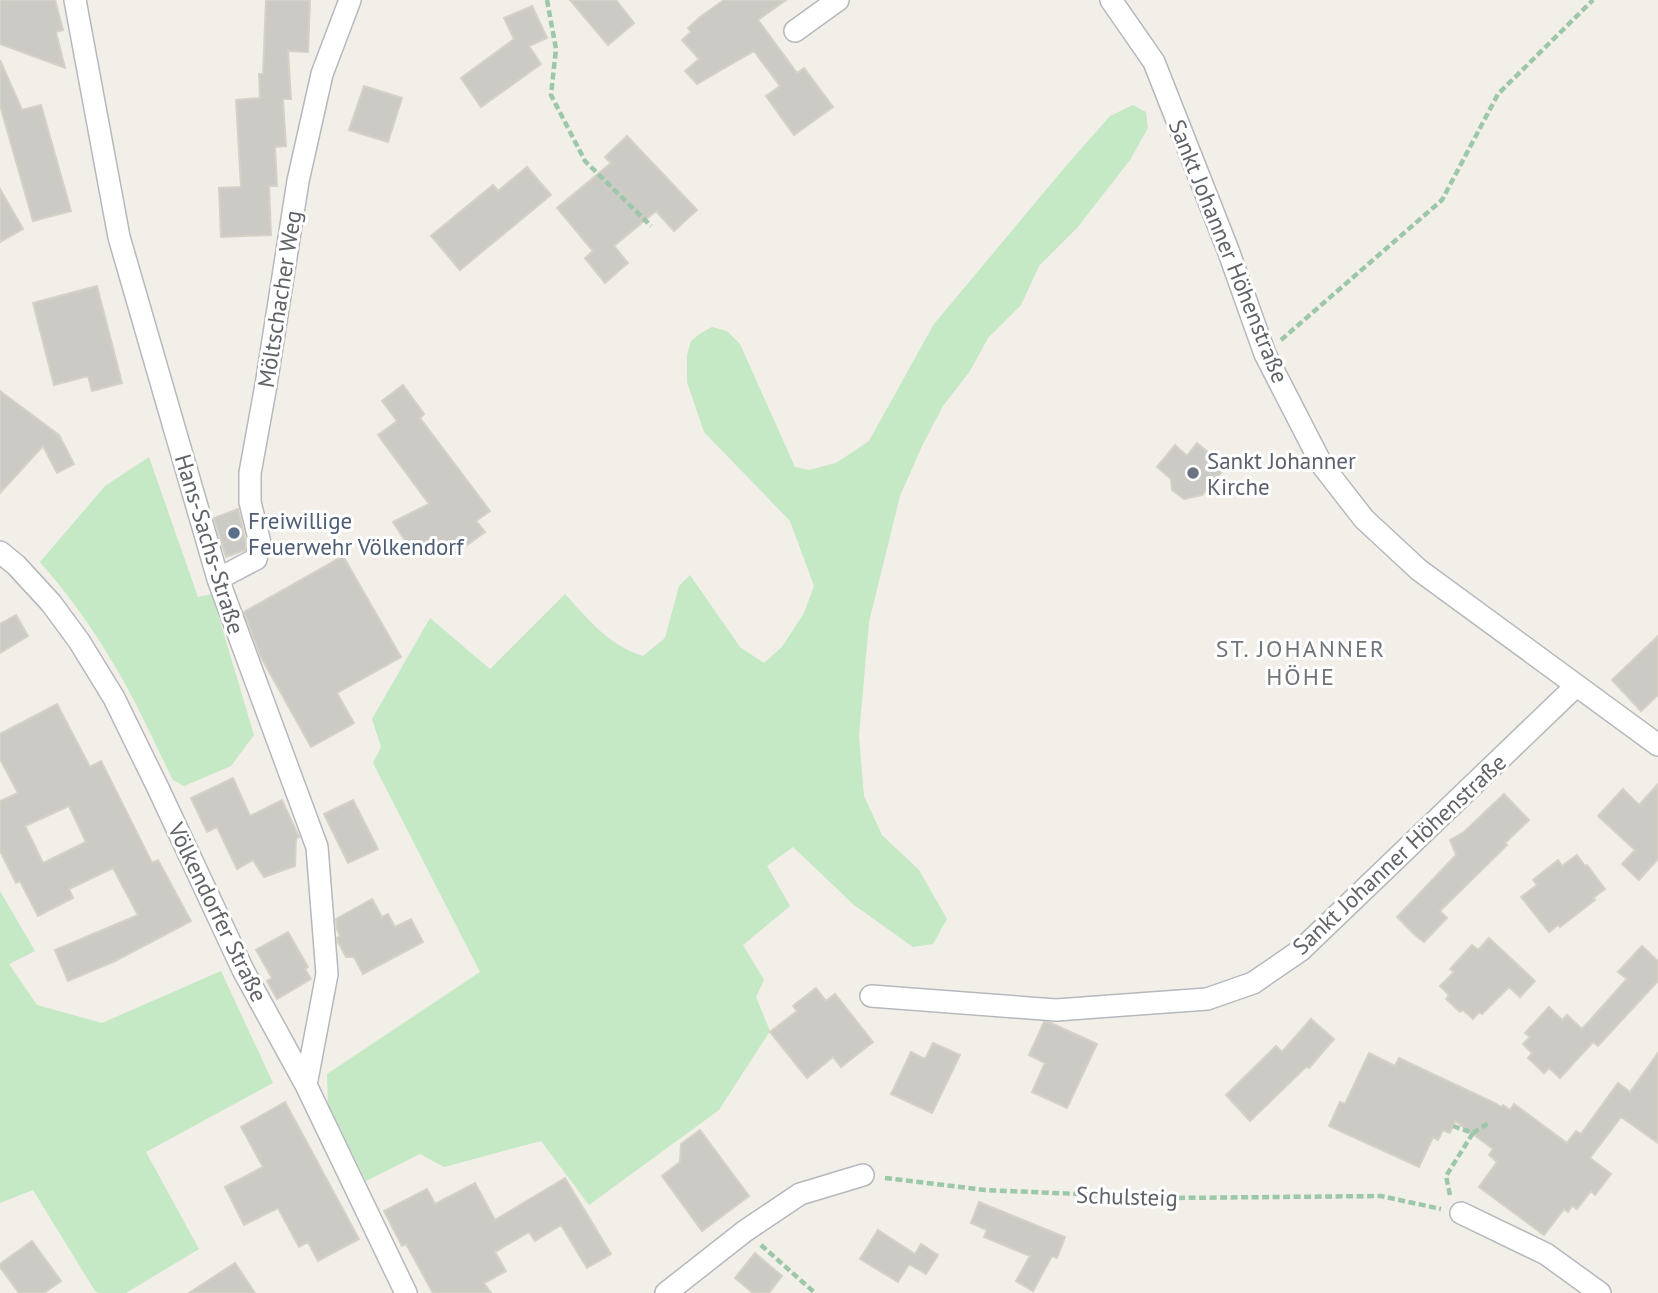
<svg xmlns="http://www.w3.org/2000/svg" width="1658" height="1293" viewBox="0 0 1658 1293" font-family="'PT Sans',sans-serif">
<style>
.green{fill:#c5e8c5}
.building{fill:#cccac5;stroke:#d6d1c6;stroke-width:2;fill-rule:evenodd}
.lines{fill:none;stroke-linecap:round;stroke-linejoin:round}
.minor-casing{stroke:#b5b8bc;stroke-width:24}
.path{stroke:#9cc7a9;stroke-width:4.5;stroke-dasharray:7 3.5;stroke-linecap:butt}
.minor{stroke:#fff;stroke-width:21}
.worship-dot{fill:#6b7280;stroke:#fff;stroke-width:2.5}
.service-dot{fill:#5c6f8a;stroke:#fff;stroke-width:2.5}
.labels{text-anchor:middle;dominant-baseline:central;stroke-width:6;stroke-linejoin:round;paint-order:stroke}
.street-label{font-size:23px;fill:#5f6368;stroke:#fff}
.worship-label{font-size:23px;fill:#5b616d;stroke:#fff;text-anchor:start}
.service-label{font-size:23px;fill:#4e5e75;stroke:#fff;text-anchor:start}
.neighbourhood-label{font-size:24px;letter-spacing:2px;fill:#70757a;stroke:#fff}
</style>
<rect width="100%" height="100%" fill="#f1efe8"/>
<!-- green -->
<path class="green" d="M1133,105l13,7 2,16 -18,32 -53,68 -38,38 -18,39 -33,33 -18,33 -27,35 -21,40 -22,50 -31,126 -10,114 5,60 18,39 37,35 28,49 -14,25 -20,3 -59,-42 -61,-58 -26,19 23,40 -47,39 21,35 -8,17 14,34 -51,79 -130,95 -48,-64 -97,26 -24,-13 -54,27 -38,-77 -1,-30 153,-102 -107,-209 8,-16 -9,-28 58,-101 60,51 75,-75c24,26 43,51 78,62l22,-18 14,-52 11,-11 50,72 24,16 18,-16 22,-34 10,-27 -24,-65 -86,-89 -17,-50v-27l4,-14 10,-8 11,-6 15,4 13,13 55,123 14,3 27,-7 33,-22 65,-117 132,-158 44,-50z
M149,457l49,140 14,-3 42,141 -23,31 -47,20 -11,-6c-18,-36 -34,-72 -54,-107 -23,-40 -49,-77 -79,-111l65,-76z
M0,891l35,60 -26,13 28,41 65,18 119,-52 52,112 -127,69 53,97 -73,44h-27l-4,-2 -62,-101 -33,13z"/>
<!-- building -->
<path class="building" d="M0,0h55l8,30 -7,2 9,36 -65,-24z
M266,0h44l-2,52 -20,-1 3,48h-8l3,47 -11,1 2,39h-8l2,49 -50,2 -2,-49 22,-1 -5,-87 24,-2 -1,-24h4z
M570,0h46l18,23 -26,22z
M724,0h62l-28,20 39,53 7,-5 29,39 -39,28 -28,-39 14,-10 -26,-35 -57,33 -12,-13 14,-12 -17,-19 9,-8 -3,-4 12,-11z
M532,6l15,32 -18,8 12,18 -60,43 -20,-29 53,-39 -10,-21z
M0,60l22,50 19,-5 30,106 -38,10 -33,-116z
M364,86l38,12 -14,44 -39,-12z
M627,136l70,74 -23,21 -18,-20 -42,35 14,17 -23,20 -20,-25 8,-7 -36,-43 54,-45 -6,-6z
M527,167l24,28 -91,75 -29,-34 62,-51 5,6z
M0,189l23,40 -23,13z
M97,286l25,97 -30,8 -4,-15 -34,9 -21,-82z
M403,385l21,29 -4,4 70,93 -14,10 9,11 -30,22 -34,-3 -7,-3 -8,-6 -13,-20 36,-18 -51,-69 19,-14 -15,-20z
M0,391l59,44 15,29 -17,9 -14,-27 -43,47z
M1197,443l29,24 -24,28 -18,4 -12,-9 -1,-11 -14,-12 18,-22 12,11z
M238,509l8,34 -1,7 -19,7 -12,-39z
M343,556l58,101 -64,36 17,30 -43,24 -50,-90 -17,-45z
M16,615l12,21 -28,17v-29z
M1658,636v59l-17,16 -29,-31z
M57,704l33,63 11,-6 51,102 6,-3 33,61 -76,40 -47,20 -13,-31 83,-35 -25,-47 -44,21 4,9 -35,18 -18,-35 -4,2 -16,-32v-50l18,-8 -18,-34v-25zM69,806l17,36 -43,21 -18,-37z
M233,778l17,38 32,-16 17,37 -3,2 -1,27 -31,11 -11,-17 -16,9 -20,-42 -10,5 -16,-34z
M1658,784v75l-19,21 -17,-16 13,-14 -37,-34 25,-27 16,16z
M1504,794l25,26 -24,23 2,2 -67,66 7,7 -23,24 -8,-6 -19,-19 59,-62 -6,-15 14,-8z
M353,800l25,49 -30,14 -24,-49z
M1577,855l8,11 2,-1 18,24 -12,9 2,2 -35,27 -2,-2 -9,7 -28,-35 16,-12 -4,-5 25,-20 4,6z
M372,899l10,18 6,-3 7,13 16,-8 12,23 -60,32 -9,-17h-8l-8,-15 -1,-4 3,-2 -3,-7 -1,-10z
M288,932l20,35 -3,2 6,10 -34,20 -10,-18 5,-3 -16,-28z
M1489,938l46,43 -15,16 -11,-10 -27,27 -3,-2 -6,7 -10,-9 -3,2 -14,-13 3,-4 -9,-9 14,-14 -4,-3 22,-24 6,5z
M1642,946l16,15v20l-60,65 -5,-4 -33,36 -11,-10 -5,5 -16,-15 4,-5 -9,-9 7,-7 -5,-4 24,-26 13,13 5,-5 15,14 45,-50 -9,-7z
M816,988l10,13 9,-7 38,48 -32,25 -8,-10 -26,21 -37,-46 27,-21 -4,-5z
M1311,1019l23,20 -25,29 -2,-2 -57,55 -24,-26 50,-49 6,6z
M1044,1022l7,1 46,21 -30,64 -35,-16 13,-29 -16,-8z
M933,1043l27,12 -28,58 -41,-19 20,-42 14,7z
M1369,1053l26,13 4,-8 96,45 6,4 2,-2 7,5 4,-6 53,39 9,-12 5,3 37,-51 12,9 28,-39v90l-37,-26 -31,41 21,16 -16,21 -4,-4 -14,18 -5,-3 -4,6 -4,-3 -20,26 -65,-48 18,-25 -8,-7 4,-6 -38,-28 -5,12 -7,-3 -5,10 -5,-3 -14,30 -90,-41 11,-24 5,2z
M285,1102l74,137 -41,22 -10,-19 -9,5 -21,-39 -34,17 -19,-38 38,-20 -22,-40z
M700,1130l49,66 -47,35 -40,-55 18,-14 1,-18z
M565,1178l46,76 -24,14 -26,-43 -26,16 -6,-9 -34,20 11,19 -22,12 7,10h-58l-27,-49 -4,2 -18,-35 43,-22 8,15 40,-21 20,37z
M979,1202l86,35 -8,21 -5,-2 -19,35 -17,-10 14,-25 -46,-19 3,-7 -16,-7z
M878,1230l37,24 6,-10 17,11 -12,19 -17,-10 -11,18 -38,-23z
M32,1241l29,40 -17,12h-25l-19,-26v-3z
M755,1253l27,23 -13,17h-16l-18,-15z
M235,1263l20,30h-66z"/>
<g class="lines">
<!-- minor casing -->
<g class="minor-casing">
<path id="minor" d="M75,0l44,237 99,342 99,268 10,127 -21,111
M1111,0l43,62 74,188 37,104 57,111 42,54 55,51 239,175
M795,31l43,-31
M0,552l16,13 35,38 28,38 35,57 44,90 85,182 63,115 100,208
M218,579l38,-20 4,-16 -10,-41v-29l16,-88 32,-204 24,-107 28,-74
M871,996l185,14 151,-11 46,-16 48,-33 275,-264
M1461,1213l85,41 54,39
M666,1293l79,-62 55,-37 63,-19"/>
</g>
<!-- path -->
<path class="path" d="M547,0l9,49 -5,46 34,66 66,65
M1281,340l161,-140 56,-106 95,-94
M1453,1126l20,7 17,-11
M885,1178l100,12 187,8 209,-2 60,13
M1450,1195l-4,-19 27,-43
M761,1245l54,48"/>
<!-- minor -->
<use href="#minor" class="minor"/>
</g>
<!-- markers -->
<circle class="worship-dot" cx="1193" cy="473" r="7"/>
<circle class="service-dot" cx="234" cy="533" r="7"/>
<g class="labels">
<!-- street labels -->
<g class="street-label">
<text transform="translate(1229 251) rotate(68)">Sankt Johanner Höhenstraße</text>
<text transform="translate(279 299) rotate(-81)">Möltschacher Weg</text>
<text transform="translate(210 544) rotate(73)">Hans-Sachs-Straße</text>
<text transform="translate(1399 854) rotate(-43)">Sankt Johanner Höhenstraße</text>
<text transform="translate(218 912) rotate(64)">Völkendorfer Straße</text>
<text transform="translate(1127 1196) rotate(2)">Schulsteig</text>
</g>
<!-- worship labels -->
<g class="worship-label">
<text x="1207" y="460">Sankt Johanner<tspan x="1207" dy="26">Kirche</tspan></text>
</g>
<!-- service labels -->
<g class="service-label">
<text x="248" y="520">Freiwillige<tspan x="248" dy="26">Feuerwehr Völkendorf</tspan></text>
</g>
<!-- neighbourhood labels -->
<g class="neighbourhood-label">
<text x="1301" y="648">ST. JOHANNER<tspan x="1301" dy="28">HÖHE</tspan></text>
</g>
</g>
</svg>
